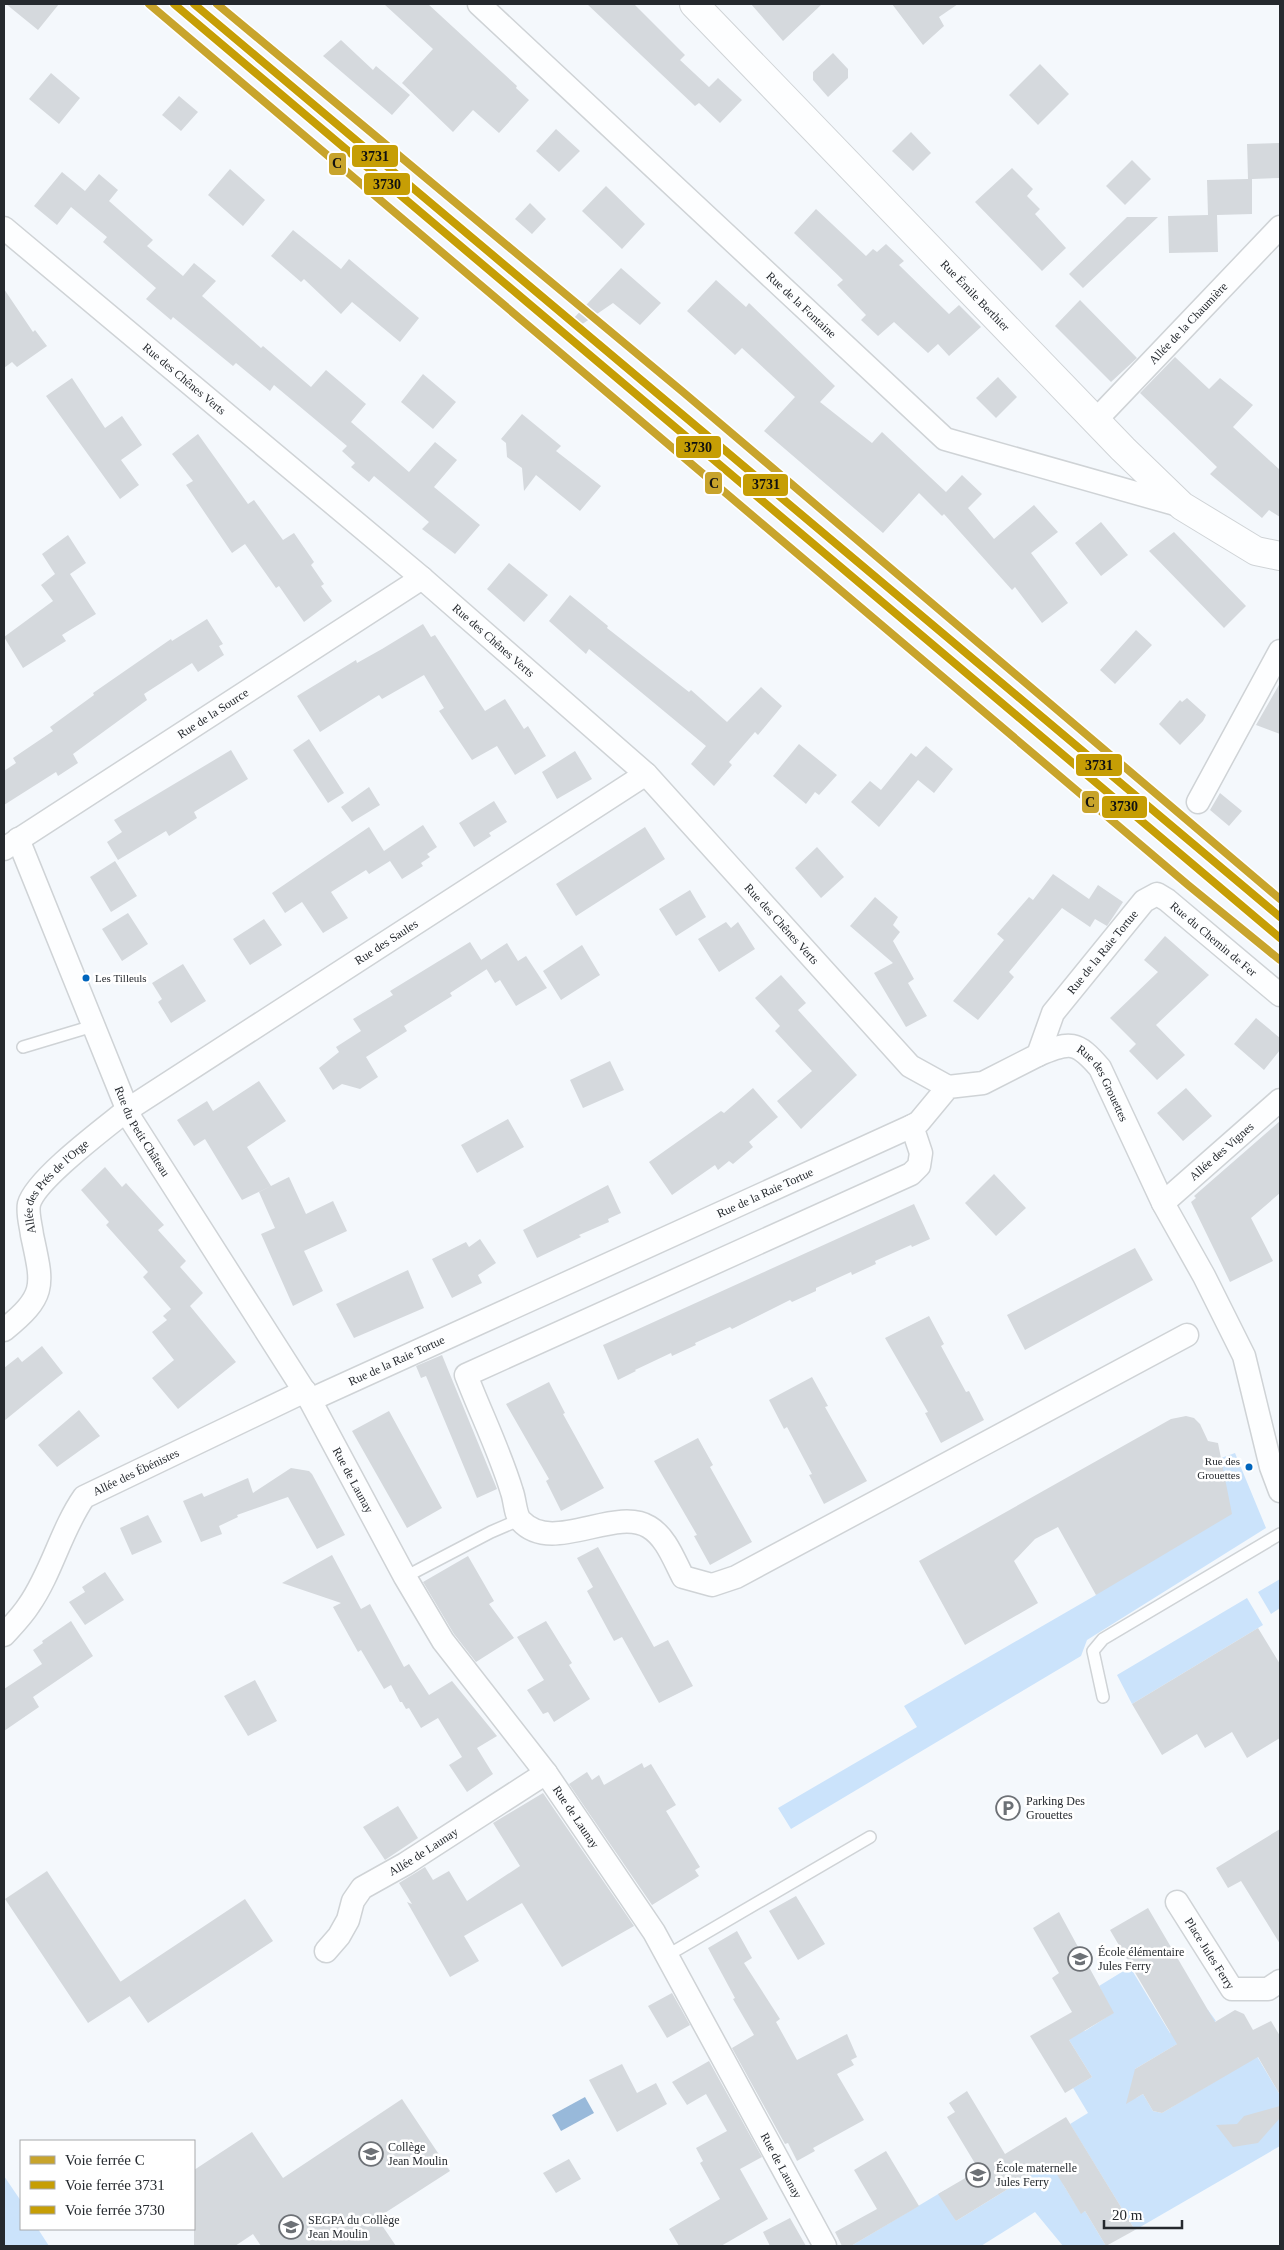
<svg xmlns="http://www.w3.org/2000/svg" width="1284" height="2250" viewBox="0 0 1284 2250" font-family="'Times New Roman',serif">
<style>
.green{fill:#cbe3fb}
.water{fill:#98b9da}
.building{fill:#d5d9dd}
.lines{fill:none;stroke-linecap:round;stroke-linejoin:round}
.service-casing{stroke:#cfd3d6;stroke-width:14}
.minor-casing{stroke:#cfd3d6;stroke-width:25}
.tertiary-casing{stroke:#cfd3d6;stroke-width:30}
.service{stroke:#fdfeff;stroke-width:11}
.minor{stroke:#fdfeff;stroke-width:22}
.tertiary{stroke:#fdfeff;stroke-width:28}
.rail-1-casing{stroke:#fff;stroke-width:11}
.rail-2-casing{stroke:#fff;stroke-width:11}
.rail-3-casing{stroke:#fff;stroke-width:11}
.rail-1{stroke:#c8a42c;stroke-width:8}
.rail-2{stroke:#c69e05;stroke-width:8}
.rail-3{stroke:#c69e05;stroke-width:8}
.bus-dot{fill:#0065bd;stroke:#fff;stroke-width:2}
.labels{text-anchor:middle;dominant-baseline:central;stroke-width:5;stroke-linejoin:round;paint-order:stroke}
.bus-label{font-size:11px;fill:#25292e;stroke:#fff;text-anchor:start}
.street-label{font-size:12px;fill:#25292e;stroke:#fff}
.poi-label{font-size:12px;fill:#25292e;stroke:#fff;text-anchor:start}
.line-badge{stroke:#fff;stroke-width:2}
.pale-badge-label{font-size:14px;text-anchor:middle;font-weight:bold;fill:#111}
</style>
<rect width="100%" height="100%" fill="#f4f8fc"/>
<!-- green -->
<path class="green" d="M1235,1453l31,75 -179,112 -6,16 -290,173 -13,-21 139,-81 -13,-21 192,-111 125,-137z
M1280,1579v29l-9,6 -13,-22z
M1247,1598l16,27 -131,79 -15,-29z
M1130,1967l40,66 38,-23 8,11 -81,48 1,29 7,-4 10,17 9,2 77,-46 6,-31 35,59v51l-145,84 -65,-106 18,-11 -15,-25 19,-11 -28,-45 21,-1 28,-18 -14,-27z
M1046,2148l18,38 17,27 4,-2 21,35h-43l-28,-34 -54,34h-130l94,-56 11,31 78,-48z
M4,2176l17,25v28h17l11,17h-45z"/>
<!-- water -->
<path class="water" d="M585,2097l9,16 -33,18 -9,-16z"/>
<!-- building -->
<path class="building" d="M6,4h53l-21,26z
M384,4h44l89,82 -1,2 13,12 -30,33 -26,-23 -20,22 -51,-49 31,-34z
M587,4h47l51,51 -5,5 29,27 9,-9 24,22 -22,23 -21,-20 -4,3z
M751,4h71l-39,37z
M892,4h66l-19,13 5,9 -21,19z
M341,40l32,30 3,-4 34,29 -18,20 -69,-59z
M833,53l15,16v9l-20,19 -15,-17v-8z
M1040,64l29,30 -31,31 -29,-30z
M51,73l29,25 -21,26 -30,-25z
M179,96l19,16 -17,19 -19,-16z
M556,129l24,22 -21,21 -23,-21z
M911,132l20,21 -18,18 -21,-20z
M1280,143v35l-28,1v35l-35,1 1,37 -49,1 -1,-37 40,-1 -1,-35 41,-1 -1,-35z
M1132,160l19,19 -26,26 -19,-19z
M1012,168l21,21 -6,7 13,13 -5,5 31,34 -24,23 -67,-69z
M230,169l35,31 -22,26 -35,-31z
M62,172l23,19 14,-17 19,16 -9,11 44,39 -6,6 36,30 11,-13 22,18 -14,15 59,52 2,-2 48,41 15,-17 40,34 -15,18 58,50 26,-30 22,18 -23,27 46,38 -25,29 -33,-25 7,-7 -55,-46 -5,6 -18,-15 4,-4 -13,-12 5,-5 -73,-61 -4,6 -34,-28 -3,3 -60,-49 -2,3 -25,-21 10,-11 -53,-46 4,-5 -36,-30 -14,18 -23,-19z
M606,186l39,38 -23,25 -40,-38z
M530,203l16,16 -14,15 -17,-15z
M816,209l50,47 7,-7 4,3 9,-8 18,17 -5,4 50,49 10,-9 22,22 -32,29 -11,-12 -10,9 -34,-31 -16,14 -17,-16 5,-5 -29,-30 6,-5 -49,-47z
M1127,217h31l-75,71 -14,-14z
M293,230l48,39 8,-10 70,59 -19,24 -48,-40 -11,12 -37,-35 -3,3 -30,-26z
M621,268l40,35 -21,22 -27,-22 -35,24 -6,-7z
M716,280l30,27 3,-4 86,83 -15,16 52,41 10,-11 64,60 16,-17 20,19 -14,14 26,31 40,-34 24,27 -27,21 37,50 -26,20 -27,-36 -3,3 -68,-76 -2,2 -23,-23 -36,40 -119,-102 31,-34 -53,-49 -7,7 -48,-44z
M4,289l29,43 2,-2 12,16 -30,21 -5,-5 -8,6z
M1080,300l57,58 -26,24 -56,-56z
M1175,357l34,32 11,-11 33,27 -20,22 47,43v47l-11,-7 -7,8 -52,-44 7,-7 -77,-74z
M423,374l33,28 -23,27 -32,-27z
M998,377l19,20 -21,21 -20,-20z
M72,378l33,50 17,-12 20,29 -21,15 18,25 -19,14 -74,-103z
M522,414l39,32 -5,5 45,35 -21,25 -44,-36 -12,16 -2,-23 -15,-11 -1,-14 -5,-4z
M198,434l50,70 6,-4 29,40 11,-7 20,29 -3,3 13,19 -3,2 11,15 -28,21 -25,-36 -3,2 -31,-44 -13,9 -46,-68 7,-4 -21,-27z
M1101,522l27,33 -27,21 -26,-33z
M1174,532l72,74 -22,22 -75,-77z
M68,535l18,28 -16,11 26,40 -34,21 4,6 -43,27 -19,-31 49,-36 -12,-16 14,-11 -13,-20z
M509,563l39,32 -24,27 -37,-33z
M570,595l38,31 -1,2 82,64 2,-2 36,32 34,-35 21,19 -24,29 -3,-3 -26,30 3,3 -18,21 -23,-22 15,-18 -117,-97 -3,5 -37,-33z
M207,619l16,25 -4,2 5,9 -26,17 -6,-9 -48,31 3,6 -74,54 5,9 -20,13 -2,-4 -52,33v-34l12,-8 -3,-5 40,-27 -3,-4 44,-32 -1,-2 78,-54 1,2z
M423,624l8,13 4,-2 50,76 20,-12 19,30 4,-3 18,30 -31,19 -18,-29 -25,14 -33,-49 5,-3 -20,-33 -42,24 -3,-4 -59,37 -23,-36 59,-36 1,3 25,-14z
M1136,630l16,15 -37,39 -15,-14z
M1280,683v51l-24,-9z
M1187,698l19,17 -3,6 -23,24 -21,-21 21,-24 2,2z
M309,739l35,54 -16,10 -35,-53z
M799,744l38,31 -18,20 -4,-3 -9,12 -33,-28z
M926,746l27,23 -19,24 -16,-13 -39,47 -28,-25 19,-21 11,9 30,-37 5,4z
M231,750l17,29 -54,33 3,6 -28,18 -3,-5 -48,29 -11,-18 15,-10 -8,-12z
M575,751l17,28 -35,20 -15,-27z
M369,787l11,18 -28,17 -11,-15z
M1220,793l22,18 -13,15 -19,-16z
M494,801l13,21 -18,11 2,3 -17,11 -15,-24z
M423,825l14,22 -10,7 3,3 -9,6 2,3 -21,13 -12,-18 -21,13 -3,-4 -35,22 17,26 -25,15 -21,-31 -17,11 -13,-20 97,-66 15,24z
M645,827l20,32 -89,57 -20,-32z
M817,847l27,30 -23,21 -26,-30z
M115,861l22,35 -26,16 -21,-35z
M1053,874l36,25 9,-14 25,17 -16,24 -12,-7 -5,8 -28,-19 -53,64 5,5 -36,43 -25,-19 51,-61 -7,-6 32,-37 4,3z
M690,890l16,27 -30,19 -17,-27z
M875,897l23,20 -5,8 7,7 -7,9 21,38 -6,4 19,33 -21,11 -32,-54 19,-10 -43,-37z
M128,913l20,31 -26,17 -20,-32z
M264,919l18,26 -32,20 -17,-26z
M726,922l5,6 7,-6 17,27 -36,23 -21,-33z
M1165,936l44,39 -53,50 29,30 -28,25 -28,-29 7,-7 -26,-26 48,-46 -14,-12z
M470,942l17,27 -37,24 2,3 -48,30 3,5 -41,26 12,20 -18,12 -18,-5 -9,6 -14,-22 20,-16 -3,-5 25,-16 -8,-12 40,-24 -3,-4z
M507,943l11,18 8,-5 21,32 -31,18 -16,-26 -5,3 -14,-23z
M582,945l18,30 -39,25 -18,-29z
M183,964l23,37 -35,22 -13,-21 4,-3 -10,-16z
M781,975l25,28 -8,7 59,65 -56,54 -24,-28 35,-30 -37,-40 5,-5 -25,-28z
M1256,1018l24,20v12l-16,20 -30,-26z
M610,1061l14,29 -41,18 -13,-28z
M259,1081l27,40 -39,26 24,39 -29,14 -37,-61 -11,7 -17,-26 30,-19 6,10z
M753,1088l25,29 -29,25 4,5 -20,17 -4,-3 -11,9 -3,-5 -43,30 -23,-33 72,-51 3,2z
M1186,1088l26,28 -29,25 -26,-28z
M508,1119l16,28 -47,26 -16,-28z
M1280,1121v72l-29,25 22,43 -43,21 -39,-80 5,-4 -2,-2z
M105,1167l17,20 4,-4 38,42 -6,5 28,31 -6,6 23,26 -13,13 46,56 -58,47 -26,-31 22,-18 -22,-28 15,-12 -4,-4 8,-7 -28,-32 5,-5 -42,-47 3,-3 -28,-32z
M994,1174l32,34 -30,28 -31,-33z
M289,1177l17,37 27,-13 14,30 -43,20 19,40 -30,15 -32,-72 14,-6 -16,-36z
M608,1185l13,28 -13,6 1,3 -30,13 2,2 -44,21 -14,-28z
M914,1204l16,35 -18,8 -1,-2 -36,16 1,3 -24,11 -1,-3 -35,16v3l-24,11 -2,-2 -58,29 -2,-2 -35,16 1,2 -24,11 -1,-3 -36,17 1,1 -18,9 -15,-35z
M480,1239l16,24 -18,12 4,8 -30,15 -20,-39 34,-17 3,5z
M1135,1248l18,32 -128,70 -18,-35z
M408,1270l16,38 -70,30 -18,-34z
M929,1316l15,28 -3,2 25,46 3,-1 15,29 -43,23 -16,-30 3,-1 -43,-74z
M42,1346l21,27 -59,48v-53l14,-11 4,5z
M442,1355l55,134 -20,9 -51,-122 -5,2 -5,-12z
M812,1377l16,29 -3,1 42,74 -43,23 -15,-29 3,-1 -25,-47 -3,2 -15,-29z
M549,1382l16,31 -2,1 41,74 -43,23 -15,-30 3,-2 -43,-75z
M79,1410l21,26 -43,31 -19,-22z
M389,1411l53,97 -35,20 -55,-97z
M1186,1416l8,2 6,6 8,17 10,2 14,71 -136,81 -38,-68 -23,12 -21,22 24,42 -73,42 -46,-84 252,-142z
M698,1438l15,27 -3,2 42,75 -42,23 -16,-29 3,-1 -43,-74z
M291,1468l18,3 3,3 33,61 -28,14 -29,-52 -51,18 1,2 -19,9 3,8 -21,8 -18,-41 19,-8 2,4 44,-19 5,15z
M148,1515l14,27 -30,13 -12,-27z
M598,1547l56,100 14,-7 25,46 -34,17 -37,-66 -8,4 -27,-50 6,-4 -16,-29z
M332,1555l29,54 9,-5 34,63 5,-3 20,31 23,-14 45,55 -20,12 16,26 -26,18 -18,-27 13,-8 -24,-39 -17,10 -12,-20 -3,1 -4,-7h-2l-9,-17 -7,4 -23,-39 -3,2 -25,-45 8,-4 -59,-20z
M468,1556l26,45 -5,3 25,34 -38,24 -22,-28 -31,-52z
M105,1572l19,28 -39,25 -16,-23 16,-10 -3,-5z
M71,1621l22,35 -60,41 6,10 -35,24v-42l38,-25 -9,-14 10,-7 -1,-2z
M546,1621l26,42 -3,2 21,34 -36,23 -6,-10 -5,2 -16,-24 17,-10 -27,-43z
M1258,1628l22,36v74l-33,20 -15,-26 -27,16 -8,-14 -35,21 -30,-51z
M255,1680l22,41 -29,15 -24,-40z
M642,1763l2,5 7,-4 25,41 -10,6 34,56 -5,3 4,6 -47,29 -83,-121 18,-12 5,8 7,-5 5,10z
M543,1793l91,133 -72,41 -40,-64 -58,33 15,25 -29,16 -43,-75 5,2 -13,-21 26,-16 8,13 16,-9 18,30 53,-35 -27,-43z
M398,1806l20,32 -33,22 -22,-33z
M1280,1829v115l-39,-63 -13,7 -12,-20z
M47,1871l83,125 -42,27 -83,-124z
M796,1896l29,48 -27,16 -29,-49z
M245,1899l28,42 -125,82 -28,-41z
M1148,1908l67,114 20,-12 9,4 9,16 18,-9 9,15v59l-22,-38 -96,56 -9,-2 -10,-17 -17,10 9,-35 42,-25 -67,-114z
M1059,1912l55,101 -45,27 23,37 -27,16 -35,-57 42,-24 -20,-34 7,-5 -26,-45z
M737,1931l15,27 -8,5 36,56 -4,3 21,38 50,-26 10,23 -6,3 3,5 -17,9 27,46 -51,28 2,3 -18,10 -9,-18 -3,1 -53,-96 22,-13 -21,-36 2,-1 -27,-50z
M672,1993l18,32 -23,13 -19,-32z
M709,2061l53,96 -22,12 28,50 -47,27h-42l-10,-17 51,-30 -20,-36 3,-2 -7,-13 31,-17 -21,-37 -19,11 -15,-23z
M622,2064l15,29 19,-10 11,21 -50,28 -28,-52z
M967,2091l38,63 61,-37 69,113 -29,16 -21,-35 -4,3 -31,-51 -94,58 -18,-27 41,-24 -32,-53 8,-5 -6,-9z
M402,2099l48,72 -73,47 19,28h-135l-8,-12 -18,12h-41v-76l58,-38 31,46z
M1280,2106v12l-22,25 -25,4 -17,-22 21,-1 7,-8z
M886,2151l33,55 -68,40h-9l-7,-14 42,-23 -23,-39z
M569,2159l12,20 -25,14 -13,-20z
M790,2218l16,28h-36l-7,-14z"/>
<g class="lines">
<!-- service casing -->
<g class="service-casing">
<path id="service" d="M23,1047l70,-21
M405,1577l86,-45 28,-12
M1103,1697l-10,-46 10,-12 177,-105
M668,1955l202,-118"/>
</g>
<!-- minor casing -->
<g class="minor-casing">
<g id="minor">
<path id="s1" d="M479,4l466,435 237,67"/>
<path id="s2" d="M4,228l418,350 224,196 264,292 38,21"/>
<path id="s3" d="M1095,421l185,-194"/>
<path d="M1198,802l82,-151"/>
<path id="s4" d="M18,839l114,282 178,279 95,177 38,64 103,132 108,159 171,314"/>
<path id="s5" d="M4,849l418,-271"/>
<path id="s6" d="M1038,1055c32,-14 39,-14 62,13l63,135 41,73 40,80 27,111 9,24"/>
<path d="M912,1126l9,27 -2,13 -8,8 -445,201c15,39 34,77 46,117 3,8 3,23 9,29 31,34 94,-15 128,6 17,10 25,33 34,50l29,8 24,-8 451,-242"/>
<path id="s7" d="M1163,1203l117,-103"/>
<path id="s8" d="M4,1330c43,-35 39,-44 28,-95 -1,-9 -5,-22 -3,-31 7,-25 76,-76 98,-94l519,-336"/>
<path id="s9" d="M310,1400l602,-274 7,-4 29,-35 35,-4 55,-28 15,-42 91,-112 13,-7 10,6 113,95"/>
<path id="s10" d="M4,1635c8,-9 18,-19 25,-30 23,-33 32,-75 55,-108l221,-106"/>
<path id="s11" d="M1177,1902l55,87h36l12,-8"/>
<path id="s12" d="M326,1951l13,-15 9,-16 5,-19 9,-13 43,-24 141,-91"/>
</g>
</g>
<!-- tertiary casing -->
<g class="tertiary-casing">
<g id="tertiary">
<path id="s13" d="M694,4l429,445 59,57 74,45 24,5"/>
</g>
</g>
<!-- service -->
<use href="#service" class="service"/>
<!-- minor -->
<use href="#minor" class="minor"/>
<!-- tertiary -->
<use href="#tertiary" class="tertiary"/>
<!-- rail-1 casing -->
<g class="rail-1-casing">
<path id="rail-1" d="M149,4l1039,881 92,75
M217,4l466,388 597,507"/>
</g>
<!-- rail-2 casing -->
<g class="rail-2-casing">
<path id="rail-2" d="M194,4l1086,913"/>
</g>
<!-- rail-3 casing -->
<g class="rail-3-casing">
<path id="rail-3" d="M174,4l1106,934"/>
</g>
<!-- rail-1 -->
<use href="#rail-1" class="rail-1"/>
<!-- rail-2 -->
<use href="#rail-2" class="rail-2"/>
<!-- rail-3 -->
<use href="#rail-3" class="rail-3"/>
</g>
<!-- icons -->
<defs>
<g id="parking-ring" transform="scale(1.25)"><circle r="9.5" fill="#fff" stroke="#6d7176" stroke-width="1.5"/><path d="M-3.5-5.5H1a3.5 3.5 0 0 1 0 7H-1V5.5H-3.5ZM-1-3.4V-.6H.8a1.4 1.4 0 0 0 0-2.8Z" fill="#6d7176"/></g>
<g id="school-ring" transform="scale(1.25)"><circle r="9.5" fill="#fff" stroke="#6d7176" stroke-width="1.5"/><path d="M0-5L7-2L0 1L-7-2ZM-4 1L0 2.5L4 1V4Q0 6-4 4Z" fill="#6d7176"/></g>
</defs>
<g fill-rule="evenodd">
<use href="#parking-ring" x="1008" y="1808"/>
<use href="#school-ring" x="1080" y="1959"/>
<use href="#school-ring" x="371" y="2154"/>
<use href="#school-ring" x="978" y="2175"/>
<use href="#school-ring" x="291" y="2227"/>
</g>
<!-- markers -->
<g class="bus-dot">
<circle cx="86" cy="978" r="4.5"/>
<circle cx="1249" cy="1467" r="4.5"/>
</g>
<g class="labels">
<!-- bus labels -->
<g class="bus-label">
<text x="95" y="978">Les Tilleuls</text>
<text x="1240" y="1461" text-anchor="end">Rue des<tspan x="1240" dy="14">Grouettes</tspan></text>
</g>
<!-- street labels -->
<g class="street-label">
<text stroke="none"><textPath href="#s13" startOffset="405">Rue Émile Berthier</textPath></text>
<text stroke="none"><textPath href="#s1" startOffset="441">Rue de la Fontaine</textPath></text>
<text stroke="none"><textPath href="#s3" startOffset="135">Allée de la Chaumière</textPath></text>
<text stroke="none"><textPath href="#s2" startOffset="235">Rue des Chênes Verts</textPath></text>
<text stroke="none"><textPath href="#s2" startOffset="640">Rue des Chênes Verts</textPath></text>
<text stroke="none"><textPath href="#s5" startOffset="249">Rue de la Source</textPath></text>
<text stroke="none"><textPath href="#s2" startOffset="1045">Rue des Chênes Verts</textPath></text>
<text stroke="none"><textPath href="#s9" startOffset="1088">Rue du Chemin de Fer</textPath></text>
<text stroke="none"><textPath href="#s8" startOffset="586">Rue des Saules</textPath></text>
<text stroke="none"><textPath href="#s9" startOffset="935">Rue de la Raie Tortue</textPath></text>
<text stroke="none"><textPath href="#s6" startOffset="86">Rue des Grouettes</textPath></text>
<text stroke="none"><textPath href="#s4" startOffset="318">Rue du Petit Château</textPath></text>
<text stroke="none"><textPath href="#s7" startOffset="78">Allée des Vignes</textPath></text>
<text stroke="none"><textPath href="#s8" startOffset="168">Allée des Prés de l'Orge</textPath></text>
<text stroke="none"><textPath href="#s9" startOffset="500">Rue de la Raie Tortue</textPath></text>
<text stroke="none"><textPath href="#s9" startOffset="95">Rue de la Raie Tortue</textPath></text>
<text stroke="none"><textPath href="#s10" startOffset="218">Allée des Ébénistes</textPath></text>
<text stroke="none"><textPath href="#s4" startOffset="726">Rue de Launay</textPath></text>
<text stroke="none"><textPath href="#s4" startOffset="1131">Rue de Launay</textPath></text>
<text stroke="none"><textPath href="#s12" startOffset="145">Allée de Launay</textPath></text>
<text stroke="none"><textPath href="#s11" startOffset="61">Place Jules Ferry</textPath></text>
<text stroke="none"><textPath href="#s4" startOffset="1536">Rue de Launay</textPath></text>
</g>
<!-- poi labels -->
<g class="poi-label">
<text x="1026" y="1801">Parking Des<tspan x="1026" dy="14">Grouettes</tspan></text>
<text x="1098" y="1952">École élémentaire<tspan x="1098" dy="14">Jules Ferry</tspan></text>
<text x="388" y="2147">Collège<tspan x="388" dy="14">Jean Moulin</tspan></text>
<text x="996" y="2168">École maternelle<tspan x="996" dy="14">Jules Ferry</tspan></text>
<text x="308" y="2220">SEGPA du Collège<tspan x="308" dy="14">Jean Moulin</tspan></text>
</g>
</g>
<g class="line-badge">
<rect x="351" y="144" width="48" height="24" rx="5" fill="#c69e05"/>
<rect x="328" y="152" width="19" height="24" rx="5" fill="#c8a42c"/>
<rect x="363" y="172" width="48" height="24" rx="5" fill="#c69e05"/>
<rect x="675" y="435" width="47" height="24" rx="5" fill="#c69e05"/>
<rect x="704" y="471" width="19" height="24" rx="5" fill="#c8a42c"/>
<rect x="742" y="473" width="47" height="24" rx="5" fill="#c69e05"/>
<rect x="1075" y="753" width="48" height="24" rx="5" fill="#c69e05"/>
<rect x="1081" y="790" width="19" height="24" rx="5" fill="#c8a42c"/>
<rect x="1101" y="795" width="47" height="24" rx="5" fill="#c69e05"/>
</g>
<g class="pale-badge-label">
<text x="375" y="161">3731</text>
<text x="337" y="168">C</text>
<text x="387" y="189">3730</text>
<text x="698" y="452">3730</text>
<text x="714" y="488">C</text>
<text x="766" y="489">3731</text>
<text x="1099" y="770">3731</text>
<text x="1090" y="807">C</text>
<text x="1124" y="811">3730</text>
</g>
<!-- border -->
<rect width="1284" height="2250" fill="none" stroke="#25292e" stroke-width="10"/>
<!-- legend -->
<rect x="20" y="2140" width="175" height="90" fill="#ffffff" stroke="#a8a9ab"/>
<rect x="30" y="2156" width="25" height="8" fill="#c8a42c" stroke="#a8a9ab"/>
<text x="65" y="2165" font-size="15" fill="#25292e">Voie ferrée C</text>
<rect x="30" y="2181" width="25" height="8" fill="#c69e05" stroke="#a8a9ab"/>
<text x="65" y="2190" font-size="15" fill="#25292e">Voie ferrée 3731</text>
<rect x="30" y="2206" width="25" height="8" fill="#c69e05" stroke="#a8a9ab"/>
<text x="65" y="2215" font-size="15" fill="#25292e">Voie ferrée 3730</text>
<!-- scale -->
<path d="M1104 2220v8h78v-8" fill="none" stroke="#25292e" stroke-width="2.5"/>
<text x="1112" y="2220" font-size="15" fill="#25292e" stroke="#ffffff" stroke-width="4" paint-order="stroke">20 m</text>
</svg>
